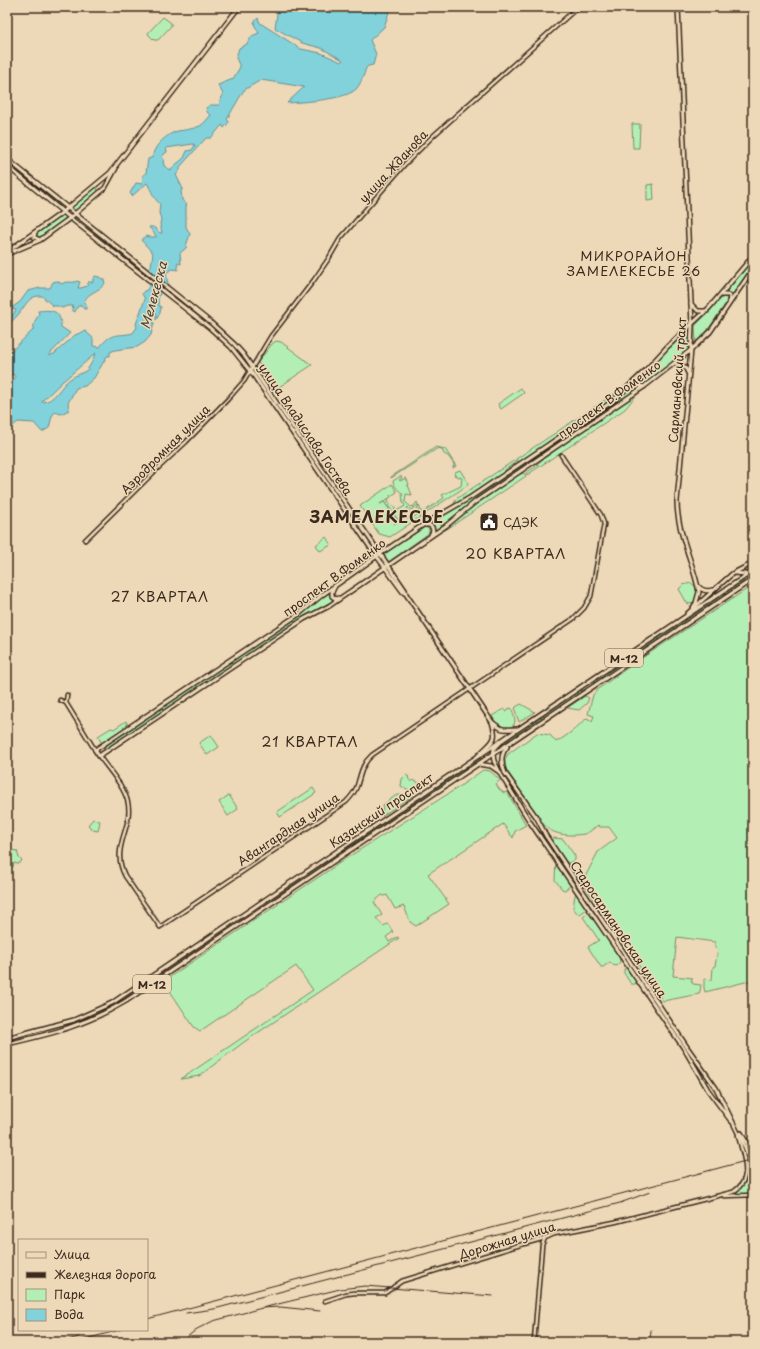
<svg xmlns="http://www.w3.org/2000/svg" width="760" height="1349" viewBox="0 0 760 1349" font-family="'Playpen Sans',sans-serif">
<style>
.green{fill:#b3efb5;stroke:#778c6a}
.water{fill:#82d2dc;stroke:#668f90;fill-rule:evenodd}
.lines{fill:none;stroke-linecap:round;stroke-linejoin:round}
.tertiary-casing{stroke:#3b2a1e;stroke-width:5.5}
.secondary-casing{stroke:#3b2a1e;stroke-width:6}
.primary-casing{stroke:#3b2a1e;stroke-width:6}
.tertiary{stroke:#edd9b7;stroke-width:2.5}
.secondary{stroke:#edd9b7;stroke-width:3}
.primary{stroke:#edd9b7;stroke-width:3}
.tram{stroke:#3b2a1e;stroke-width:1}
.rail{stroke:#3b2a1e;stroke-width:1}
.labels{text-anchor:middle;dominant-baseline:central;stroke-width:3;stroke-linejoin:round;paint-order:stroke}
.shield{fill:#edd9b7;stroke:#705e4c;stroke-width:1}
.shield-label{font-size:11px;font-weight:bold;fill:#3b2a1e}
.street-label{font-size:12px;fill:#3b2a1e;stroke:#edd9b7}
.poi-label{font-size:12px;fill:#3b2a1e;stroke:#edd9b7;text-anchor:start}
.neighbourhood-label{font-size:13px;letter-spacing:1px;fill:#3b2a1e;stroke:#edd9b7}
.water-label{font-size:13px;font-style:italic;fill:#46433a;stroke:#edd9b7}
.quarter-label{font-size:14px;letter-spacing:1px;fill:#3b2a1e;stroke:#edd9b7}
.district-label{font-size:16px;font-weight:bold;letter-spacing:1px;fill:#3b2a1e;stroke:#edd9b7}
</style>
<rect width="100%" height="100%" fill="#edd9b7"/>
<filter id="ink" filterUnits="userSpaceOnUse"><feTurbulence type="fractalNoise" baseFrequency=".025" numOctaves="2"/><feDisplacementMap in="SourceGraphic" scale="8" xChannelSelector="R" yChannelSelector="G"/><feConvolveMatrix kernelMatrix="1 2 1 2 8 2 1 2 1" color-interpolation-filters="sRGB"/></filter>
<g filter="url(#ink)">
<!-- green -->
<path class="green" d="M163,17l8,6v3l-13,14h-4l-5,-5 -1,-2z
M632,124h8l-1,24h-6z
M7,162l57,47 -1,1 -56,-46z
M653,184l1,16 -7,1v-16z
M97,187l1,5 -24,21 -4,-5 25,-20z
M63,214l4,4 -27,20 -4,-3 1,-2z
M74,217l2,2 62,49 -1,1 -65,-51z
M753,259v7l-22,30 -5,-4z
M724,296l3,1 -1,6 -21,31 -9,9 -1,-17z
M690,330l-2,20 -44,36 -4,-1 -1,-4 1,-2 29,-31z
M276,341l5,1 31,23 -36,24 -13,-21 -4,-4 -1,-2 14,-18z
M635,384l5,5 -172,116 -27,22 -7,4 -5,-7 3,-2 39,-23 138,-92z
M626,386l-12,12 -88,61 -8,3 -2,-3z
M521,388l3,5 -23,16 -3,-5z
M638,393l-13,16 -98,66 -1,-2 12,-8 -1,-1 6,-5z
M436,447l9,2 11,17 -3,2 1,-4 -6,-8 -4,-2 -2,-5 -4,-1 -47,30v-1z
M515,460l1,2 -11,8v1l-5,5 -47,30 3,-7z
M460,470l8,13v2l-78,52 -11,-3 -19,-28 32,-22 5,8 -6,4 -1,-1 1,2 -11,7 4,-2 13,18 -3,4 10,-7 3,2 7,-2 5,-4 -2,-5 2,-2 3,7 22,-15 -2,-3 19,-9 1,-8 -8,-3 1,-3z
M524,473l2,3 -79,53 -4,2 36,-29 39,-27z
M401,476l1,2 -3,2 1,1 6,-3 3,6 -2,2 1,-1 4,10 -6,-1 -1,8 6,5 3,-1 3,-4 1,3 -7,5 -3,-3 -1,1 2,4 -11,8 -13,-19 3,-2 1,4 6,4v5l10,-6 -2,-4 -1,-9c-4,-3 -8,-7 -9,-12z
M425,527l4,2v4l-42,30 -5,-8z
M326,537l5,8 -11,6 -4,-6z
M744,581l-2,3 -149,100 -1,-1z
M691,583l4,3 2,7 -3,9 -5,2 -2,-1 -8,-14 4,-4z
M753,585v395l-48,12 -1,-4v-9l8,1 1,-13 2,-1 3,-17 -3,-1v-6l-38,-5 -4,39 20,2 -2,2 2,4 8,1 -1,6 -1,3 -36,7 -79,-116 1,-8 13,-25 19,-14 -8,-11h-9l-2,-2c-4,3 -9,8 -14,9 -12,2 -30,2 -39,-8l-40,-58v-9l3,-5 29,-21 13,2 6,7c13,-7 21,-15 31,-24l5,3 2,-5 -6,-2 5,-19 5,-6 35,-25z
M330,593l1,4 3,3 -30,17 -72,48 -1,-3 71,-48 19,-17z
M229,663l2,3 -125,84 -2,-3z
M582,689v2l-85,58 1,-2z
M585,696l4,2 -2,5 -8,7 -12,-2z
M521,704l14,8 -16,10 -4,-12 1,-3z
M511,708l1,1 3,12 -1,4 -7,4 -9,-3 -6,-10 12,-7 3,3 1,-3z
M126,721l2,5 -26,18 -4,-8 13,-8 3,1z
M211,735l8,12 -12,8 -8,-12z
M480,758l1,1 -159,107v-1z
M483,770l7,1 10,9 -4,4 3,5 5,4 3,-1 19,33 -11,6 -2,7 -10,-14 -75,50 21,30 -33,22 -6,-4 -6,-16 -9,3 -8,-14 -3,1 -2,-1 -8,7 8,13 -6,3 7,8 5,-2 5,8 -7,5 3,5 8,-5 2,1 -155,104 -45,34 -18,3 132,-89 -17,-24 -96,65 -6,-4 -26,-39 1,-9 2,-3 179,-120 109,-69z
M406,775l3,2 -1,1 3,4 2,-2 8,4 2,2 -9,6 -12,-5 -1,-1 1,-7z
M313,788l3,5 -36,24 -3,-5z
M229,795l9,14 -10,7 -9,-14z
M399,795l13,1 -30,20 1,-11 12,-9z
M93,819l7,2 -2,10 -5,-1 -5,-5z
M553,838l10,1 12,17v4l-6,3 -3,-1 -15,-21z
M7,846l3,4 7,1 2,7 3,3 -4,3 -4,-1 -1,4 -6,2z
M556,861l15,24 -6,5 -3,-1 -7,-9z
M577,893l10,16 -7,5h-2l-5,-6 2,-13z
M588,913h2l29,42 1,7 -4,4 -3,-1 -3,-3 -7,5h-2l-13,-20 11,-7 -16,-23z
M627,967l11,15 -3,2h-4l-7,-11v-4z
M748,1162l5,24v9h-18c8,-12 15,-15 10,-32z"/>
<!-- water -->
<path class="water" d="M278,7h112v2l-6,18 -14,13 6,14 -3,11 -5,1 -2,2c-2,7 -5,15 -9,20 -9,12 -56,14 -70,15l17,-16 -43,-7 -17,10 -17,29 2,3 -5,6 -2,-3 -11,13h-5l-26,29v3l-4,5 7,14 -2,1 1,10 5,5 -1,1v21l4,7c-1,5 -4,9 -4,14l-6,5 1,11 -4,-1 1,7 -6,-1 -6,4 3,16h-7c-3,6 -5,10 -3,17l2,1 -1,6 -4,7v-8h-2l-3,4 1,4 2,3 -3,12 -6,7 -8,5 -22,3 -5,2v4h-3l-13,22 -9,8 -9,2 -8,15 1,7 -8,4 -6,-2 -3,4 -3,12 -7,4 -8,-9 -16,-1 -11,8v-45l7,-5 1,-4 -2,-2 -6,4v-23l26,-25 2,-9 4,-7 -1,-3c15,-2 23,0 23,16l9,6 -22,23 6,-2 21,-19 10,-4 8,7v8l7,1c12,-16 17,-10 33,-14l4,-6 -1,-3 9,-25 -3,-5 2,-3 3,-1 6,-13 -7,-4 5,-7 2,-13 -12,-13 5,-4 4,1h6v-1l-7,-9c5,-1 7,2 11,6h2l-2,-9 1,-5 -2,-6 1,-9c-7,-6 -8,-13 -13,-21l-15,13 -2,-3 6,-10 6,1 1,-9 3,-2 2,-14 5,-2c-1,-10 15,-24 25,-26 7,-1 15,-2 22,-5 4,-2 8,-8 11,-11l-4,-3 -1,-4 4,-3h9l4,-11 -5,-9 15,-6 7,-12 -4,-9 3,-10 8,-4 5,-8 7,-3 -4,-7 -1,-4 4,-4 2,5 41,26 20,4 20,9 2,-2 -22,-12 -19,-5 -27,-15zM193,144l2,1 -3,5 -5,1 -3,7 -10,8 -3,4 -7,-4 -1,-5h2l-3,-4 2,-3 3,-2 -1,-4zM96,353c-3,6 -5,12 -9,17 -5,4 -12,5 -17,9 -10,7 -15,23 -28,23v-1l21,-20z
M95,276l4,1 5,3 1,3c-5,9 -19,9 -21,20l2,1v5h-2l-3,-4 -4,2 -2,5 -3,-2 1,-4h-6l-5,2 -4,-2h-5l-11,-10c-15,-1 -16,11 -26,21 -3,3 -6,6 -9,9l2,5 -2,4 1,-12 8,-13 -2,-1 -3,1 -1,-1 10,-7 8,-11 12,-3h10l3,-6 4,-1 5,3c4,-4 10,0 15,-3l3,1 -2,6h3l6,-2 1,-4h5v-4z"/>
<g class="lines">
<!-- tertiary casing -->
<g class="tertiary-casing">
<path id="tertiary" d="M85,540l71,-70 30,-28 42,-43 16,-18 27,-45 43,-56 15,-22 11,-19 65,-75 28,-28 145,-129
M60,700l6,3 29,47
M66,703l1,-8
M99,756c9,13 26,31 29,47 5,26 -18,44 -3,73l35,51 186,-125c5,-5 9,-10 11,-16 4,-13 5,-22 15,-31l201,-136 11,-11 7,-12 13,-72 -3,-9 -40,-60
M724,1196l29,-1
M325,1301l21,-7 8,-1h31l17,-12 111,-34 32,-9 9,-4 26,-5 35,-7 118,-30c22,-13 9,-38 5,-57
M534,1342l8,-97 3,-7"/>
</g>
<!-- secondary casing -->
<g class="secondary-casing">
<path id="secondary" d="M7,159l203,163 24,22 9,10 162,236 1,4 86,128c7,21 -2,20 -14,34
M7,166l67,55 136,107 21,19 23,29 116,171 33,45 3,2
M35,232l-1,5 6,3
M7,252l56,-40 47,-39 129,-166
M7,254l33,-14 30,-22 35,-30 11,-20
M753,256l-44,52 -42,39 -22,24 -32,30 -142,96 -48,28 -46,31 -55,39 -23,19 -204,136 4,6 205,-137 25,-13 118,-81 28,-23 170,-116 46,-36 19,-18 43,-63
M722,295h6l2,1 -1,6
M691,304l7,7h9
M674,363c8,1 11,3 14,10
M638,379v6l6,2
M425,525h4l3,2 1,4 -2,4
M335,586l-3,6v4l4,3 3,-1
M492,722c12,10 12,7 26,7"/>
</g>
<!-- primary casing -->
<g class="primary-casing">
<path id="primary" d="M678,7l14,318 -1,25 -14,151c0,32 16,60 22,91l-3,11 -4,6
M735,573l10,1 1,2
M698,586c3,4 9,6 14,4
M687,614l45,-40 21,-11
M502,741l-8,8 -1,6 1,6 7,14 29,47 155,228 23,40 23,31
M507,747c-7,8 -6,16 -2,26l32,45 9,18 141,211 29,41 29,59 8,26
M478,764l13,2 7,5
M7,1038l67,-18 38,-17 641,-432
M7,1044c44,-10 80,-19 119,-43l627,-422
M741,1133l12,21"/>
</g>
<!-- tertiary -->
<use href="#tertiary" class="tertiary"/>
<!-- secondary -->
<use href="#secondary" class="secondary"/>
<!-- primary -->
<use href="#primary" class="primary"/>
<!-- tram -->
<path class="tram" d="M7,13l4,-6"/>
<!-- rail -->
<path class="rail" d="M262,1308l78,-19 25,-3 128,10
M186,1313l28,-4 406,-106 30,-11
M147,1319l606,-160
M60,1342l19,-5
M74,1342l46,-12
M181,1342l16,-13 16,-8 49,-13 18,-1 40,4
M650,1342l1,-12"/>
</g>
</g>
<!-- icons -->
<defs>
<g id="civic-square" transform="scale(1)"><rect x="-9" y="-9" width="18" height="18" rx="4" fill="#3b2a1e" stroke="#edd9b7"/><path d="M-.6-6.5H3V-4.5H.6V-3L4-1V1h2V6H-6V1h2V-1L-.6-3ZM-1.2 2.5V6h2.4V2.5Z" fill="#fff"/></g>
</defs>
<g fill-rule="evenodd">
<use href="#civic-square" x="489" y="522"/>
</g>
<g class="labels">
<!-- shield labels -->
<g class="shield">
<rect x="605" y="649" width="38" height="18" rx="3"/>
<rect x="133" y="975" width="38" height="18" rx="3"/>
</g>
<g class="shield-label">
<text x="624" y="658">М-12</text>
<text x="152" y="984">М-12</text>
</g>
<!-- street labels -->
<g class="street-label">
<text transform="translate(393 166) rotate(-47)">улица Жданова</text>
<text transform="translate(677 380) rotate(-86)">Сармановский тракт</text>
<text transform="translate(609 399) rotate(-36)">проспект В.Фоменко</text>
<text transform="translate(306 429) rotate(56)">улица Владислава Гостева</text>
<text transform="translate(165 449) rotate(-45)">Аэродромная улица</text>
<text transform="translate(334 577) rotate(-36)">проспект В.Фоменко</text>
<text transform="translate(381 810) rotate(-34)">Казанский проспект</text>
<text transform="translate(288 829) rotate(-34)">Авангардная улица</text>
<text transform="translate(619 929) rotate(56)">Старосармановская улица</text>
<text transform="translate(507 1240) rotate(-17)">Дорожная улица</text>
</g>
<!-- poi labels -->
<g class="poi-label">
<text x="503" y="522">СДЭК</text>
</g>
<!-- neighbourhood labels -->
<g class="neighbourhood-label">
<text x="634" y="255">МИКРОРАЙОН<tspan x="634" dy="15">ЗАМЕЛЕКЕСЬЕ 26</tspan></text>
</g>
<!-- water labels -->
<g class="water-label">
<text transform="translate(153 295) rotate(-75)">Мелекеска</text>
</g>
<!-- quarter labels -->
<g class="quarter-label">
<text x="516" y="553">20 КВАРТАЛ</text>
<text x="160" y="596">27 КВАРТАЛ</text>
<text x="310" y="741">21 КВАРТАЛ</text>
</g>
<!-- district labels -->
<g class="district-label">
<text x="377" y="516">ЗАМЕЛЕКЕСЬЕ</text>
</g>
</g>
<!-- margin -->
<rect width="760" height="1349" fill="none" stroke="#edd9b7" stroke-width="24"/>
<rect x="12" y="12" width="736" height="1325" fill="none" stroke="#3b2a1e" stroke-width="1.5" filter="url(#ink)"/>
<!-- legend -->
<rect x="18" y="1239" width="130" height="92" fill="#edd9b7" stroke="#a6937a"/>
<rect x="26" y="1252" width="20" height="6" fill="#edd9b7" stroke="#a6937a"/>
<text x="54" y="1259" font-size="12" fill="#3b2a1e">Улица</text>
<rect x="26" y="1272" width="20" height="6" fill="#3b2a1e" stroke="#a6937a"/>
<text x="54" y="1279" font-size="12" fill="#3b2a1e">Железная дорога</text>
<rect x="26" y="1289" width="20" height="12" fill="#b3efb5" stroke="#a6937a"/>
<text x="54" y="1299" font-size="12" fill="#3b2a1e">Парк</text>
<rect x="26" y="1309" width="20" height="12" fill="#82d2dc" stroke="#a6937a"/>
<text x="54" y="1319" font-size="12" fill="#3b2a1e">Вода</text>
</svg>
